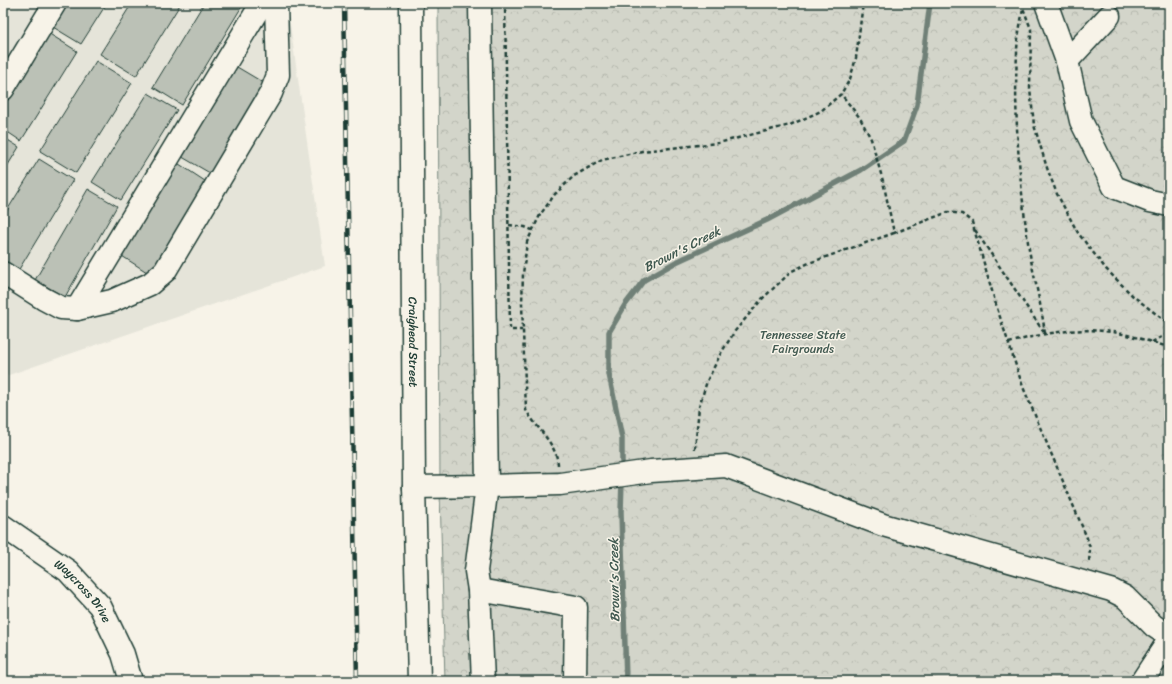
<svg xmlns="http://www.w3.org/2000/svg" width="1172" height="684" viewBox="0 0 1172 684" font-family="Sriracha,sans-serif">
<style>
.built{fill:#e5e4d9}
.park{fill:url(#park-crowns);stroke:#79897f}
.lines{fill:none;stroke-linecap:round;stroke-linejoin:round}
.stream{stroke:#6f8077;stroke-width:5.5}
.building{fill:#bbc1b6;stroke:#1f3d34}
.minor-casing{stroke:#1f3d34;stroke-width:25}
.path{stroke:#1f3d34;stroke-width:2.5;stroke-dasharray:4 3;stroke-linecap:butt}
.minor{stroke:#f7f3e8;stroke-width:22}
.rail-casing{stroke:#1f3d34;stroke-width:4.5}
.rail{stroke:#f7f3e8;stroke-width:3;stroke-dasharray:9;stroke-linecap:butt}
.labels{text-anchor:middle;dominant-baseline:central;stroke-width:3;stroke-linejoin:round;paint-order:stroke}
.park-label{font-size:12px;fill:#435b52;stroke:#f7f3e8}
.street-label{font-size:12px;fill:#1f3d34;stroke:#f7f3e8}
.water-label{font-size:13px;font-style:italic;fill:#405950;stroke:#f7f3e8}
</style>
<defs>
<pattern id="park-crowns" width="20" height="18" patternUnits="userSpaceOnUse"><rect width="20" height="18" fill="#d3d5ca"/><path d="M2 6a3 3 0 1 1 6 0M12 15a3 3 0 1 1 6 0" fill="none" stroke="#b5b8ae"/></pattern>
</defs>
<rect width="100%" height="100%" fill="#f7f3e8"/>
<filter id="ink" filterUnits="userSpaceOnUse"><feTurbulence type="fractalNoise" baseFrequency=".025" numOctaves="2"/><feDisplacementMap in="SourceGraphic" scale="8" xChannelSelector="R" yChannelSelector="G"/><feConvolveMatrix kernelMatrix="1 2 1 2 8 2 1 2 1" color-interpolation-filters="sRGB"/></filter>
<g filter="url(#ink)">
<!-- built -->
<path class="built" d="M3,3h284l38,263 -322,111z"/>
<!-- park -->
<path class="park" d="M438,3h731v678h-724l-5,-190z"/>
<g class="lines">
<!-- stream -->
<path class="stream" d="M622,471v-33l-13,-64v-42l16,-27 19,-25 32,-18 91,-42 94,-50 43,-29 13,-36 13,-102
M622,480l-1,32 5,169"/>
</g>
<!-- building -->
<path class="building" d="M67,3h40l-26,41 -28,-17z
M132,3h49l-45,73 -36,-22z
M204,3h40l-62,102 -29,-18z
M48,33l29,18 -56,90 -18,-12v-24z
M96,61l36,22 -56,90 -36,-22z
M232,64l37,22 -54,90 -38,-22z
M148,93l29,17 -56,90 -29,-18z
M3,137l16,10 -16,26z
M39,159l34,21 -55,91 -15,-9v-45z
M173,160l35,23 -58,91 -36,-23z
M88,189l29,17 -52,91 -30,-17z"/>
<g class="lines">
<!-- minor casing -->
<g class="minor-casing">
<g id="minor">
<path id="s1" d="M411,3l3,484 5,194"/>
<path d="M1046,3l21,58 14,60 33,66 36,14 19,4"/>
<path d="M1067,61l42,-45"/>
<path d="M3,89l52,-86"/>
<path d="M3,273l41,26 17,9 16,1 35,-8 38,-17 15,-13 106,-178 7,-18 -2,-72"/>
<path d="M77,309l185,-306"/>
<path d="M414,487l73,-1 -7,-483"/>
<path id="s2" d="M3,526l65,45 32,35 23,48 8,27"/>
<path d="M479,590l97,17 -1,74"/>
<path d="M483,681l-4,-91 -3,-19 11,-85 73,-2 91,-13 75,-5 157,59 228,65 14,7 29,29 15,10"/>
<path d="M1142,681l27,-41"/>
</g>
</g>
<!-- path -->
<path class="path" d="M505,3l5,327h12
M509,225l16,2 7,3
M975,230l70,104c-4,-33 -14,-66 -18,-99 -8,-60 -13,-121 -10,-182 0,-15 4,-30 6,-45l8,21 -1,59 4,37 13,43 10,26 21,39 28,36 27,27 36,28
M894,233l54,-21 14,2 10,8 25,86 26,79 64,151 3,10 -1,15
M1152,342l17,-9
M1009,343c33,-10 69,-16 103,-11 20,3 38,10 57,15
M695,449l4,-42 8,-26 14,-28 14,-22 27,-32 30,-28 17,-8 85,-30 -11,-52 -12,-42 -11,-21 -19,-24
M558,465c-1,-21 -22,-37 -32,-55l-4,-106 1,-30 4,-32 13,-27 15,-21 19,-18 28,-16 40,-9 76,-8 72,-18 31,-14 20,-17 9,-15 6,-21 7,-55"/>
<!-- minor -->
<use href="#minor" class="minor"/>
<!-- rail casing -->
<g class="rail-casing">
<path id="rail" d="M344,3l13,678"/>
</g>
<!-- rail -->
<use href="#rail" class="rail"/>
</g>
</g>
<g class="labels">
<!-- park labels -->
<g class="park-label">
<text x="803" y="335">Tennessee State<tspan x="803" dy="14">Fairgrounds</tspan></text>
</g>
<!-- street labels -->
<g class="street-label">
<text stroke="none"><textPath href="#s1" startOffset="339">Craighead Street</textPath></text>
<text stroke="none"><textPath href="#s2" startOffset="104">Waycross Drive</textPath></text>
</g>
<!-- water labels -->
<g class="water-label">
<text transform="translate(682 249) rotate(-27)">Brown's Creek</text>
<text transform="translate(614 580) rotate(-91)">Brown's Creek</text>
</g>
</g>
<!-- margin -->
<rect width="1172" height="684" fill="none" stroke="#f7f3e8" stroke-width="16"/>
<rect x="8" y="8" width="1156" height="668" fill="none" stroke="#1f3d34" stroke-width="1.5" filter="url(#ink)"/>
</svg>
